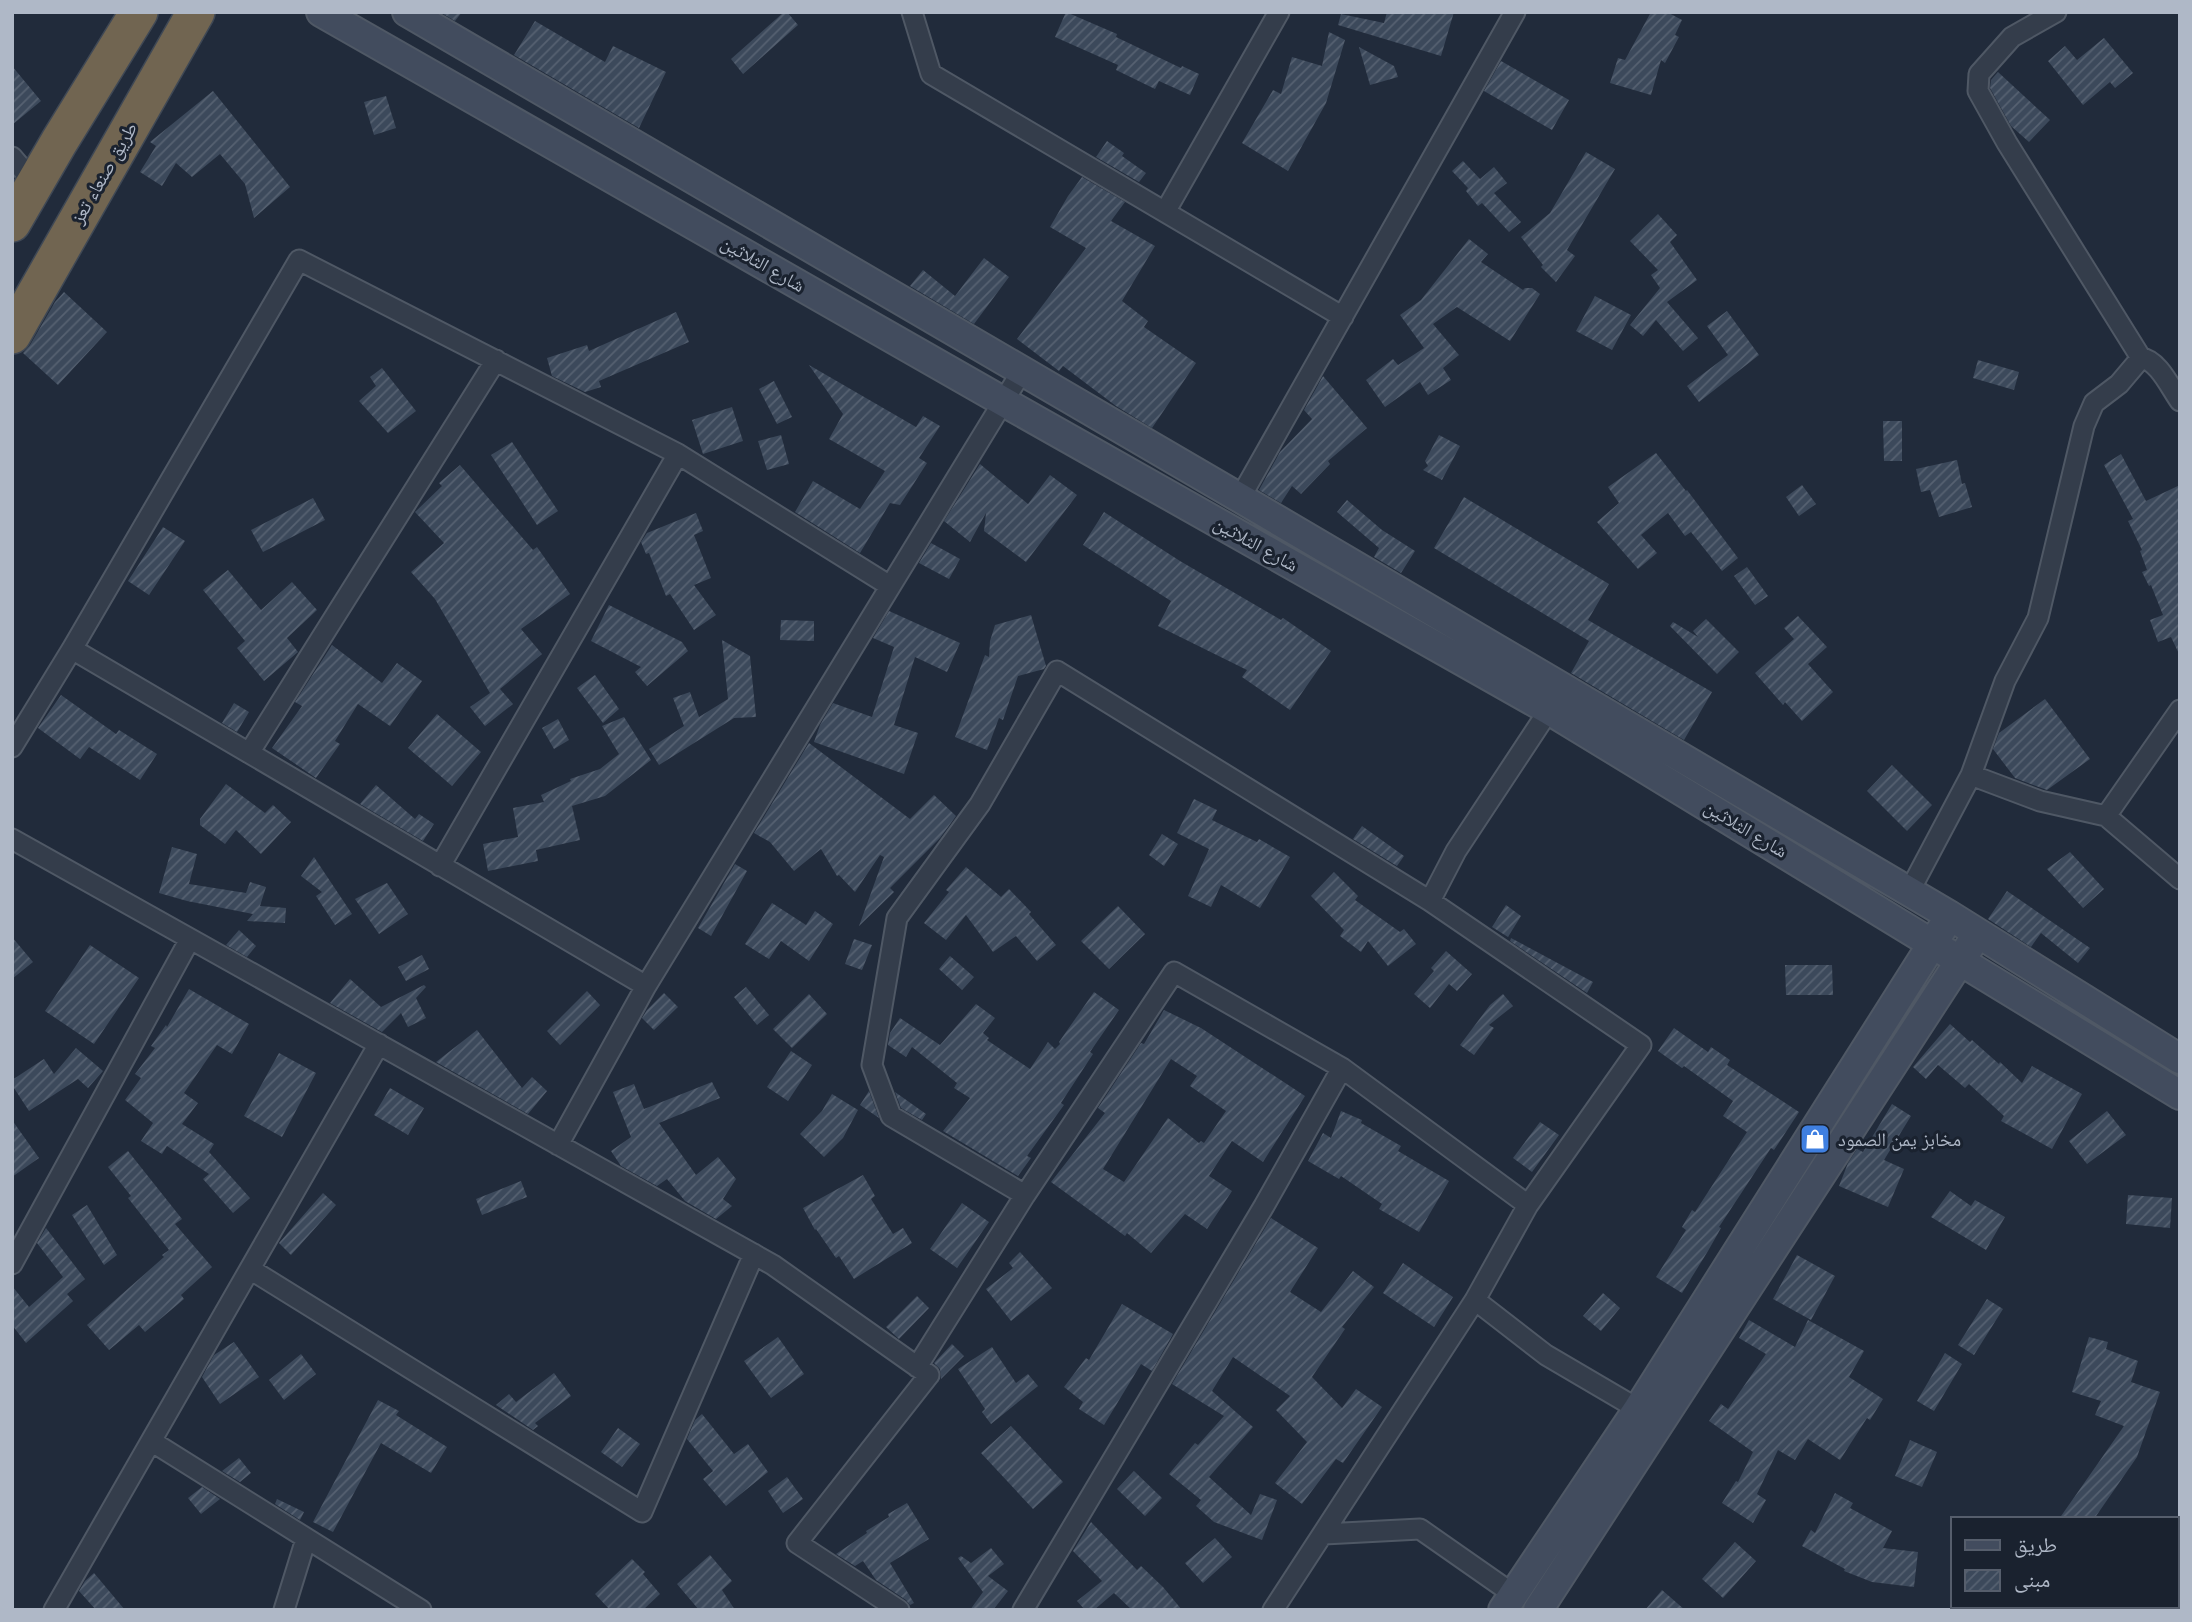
<svg xmlns="http://www.w3.org/2000/svg" width="2192" height="1622" viewBox="0 0 2192 1622" font-family="Inter,'Noto Naskh Arabic',sans-serif">
<style>
.building{fill:url(#building-hatch);fill-rule:evenodd}
.lines{fill:none;stroke-linecap:round;stroke-linejoin:round}
.street-casing{stroke:#4f5865;stroke-width:23}
.secondary-casing{stroke:#4f5865;stroke-width:32}
.highway-casing{stroke:#3f4855;stroke-width:40}
.street{stroke:#343d4b;stroke-width:19}
.secondary{stroke:#424c5e;stroke-width:28}
.highway{stroke:#716551;stroke-width:37}
.labels{text-anchor:middle;dominant-baseline:central;stroke-width:6;stroke-linejoin:round;paint-order:stroke}
.street-label{font-size:19px;fill:#afb8c7;stroke:#1a222f}
.poi-label{font-size:19px;fill:#afb8c7;stroke:#1a222f;text-anchor:start}
</style>
<defs>
<pattern id="building-hatch" width="6" height="6" patternUnits="userSpaceOnUse" patternTransform="scale(1.75)"><rect width="6" height="6" fill="#3c495b"/><path d="M-1 1l2-2M0 6l6-6M5 7l2-2" fill="none" stroke="#566171"/></pattern>
</defs>
<rect width="100%" height="100%" fill="#212b3b"/>
<!-- building -->
<path class="building" d="M440,12h22l-7,9z
M784,12h3l11,13 -55,49 -12,-15z
M1066,12l51,22 -1,3 65,31 1,-2 17,8 -9,21 -31,-14 -4,8 -39,-19 2,-5 -63,-28z
M1387,12h67l-13,44 -103,-31 3,-11 43,9z
M1651,12h16l15,8 -7,15 4,2 -14,26 -4,-3 -10,35 -41,-12 8,-25 7,2z
M535,21l70,41 8,-16 53,26 -27,56 -125,-73z
M1329,32l16,8 -19,63 -38,68 -46,-28 31,-53 8,4 11,-37 30,9z
M2104,38l29,35 -18,15 -5,-6 -27,23 -35,-44 17,-15 12,14z
M1359,47l35,19 4,11 -28,8z
M1501,61l68,39 -17,30 -68,-39z
M12,66l29,35 -29,24z
M1998,72l52,48 -21,22 -18,-16 -21,-38 1,-8z
M213,91l77,96 -36,31 -9,-34 -25,-30 -28,23 -16,-14 -14,23 -22,-14 16,-26 -6,-4z
M386,96l10,32 -22,7 -10,-33z
M1107,141l17,12 -2,3 24,17 -7,9 -43,-25z
M1586,152l29,17 -48,81 8,6 -19,26 -15,-15 2,-2 -22,-28 29,-24z
M1463,161l17,18 14,-12 13,16 -13,10 27,29 -12,10 -27,-29 -4,3 -12,-15 2,-3 -16,-17z
M1082,177l43,25 -14,19 44,25 -33,55 26,20 -4,6 52,36 -44,65 -36,-22 -53,-40 -4,5 -42,-32 69,-91 -36,-21 18,-31z
M1658,214l19,21 -7,7 27,38 -30,22 31,36 -15,13 -27,-31 -13,16 -13,-11 30,-37 -9,-13 7,-5 -28,-29z
M1469,239l19,15 -7,8 42,28 2,-2h7l8,6 -30,47 -53,-34 -24,17 26,31 -16,13 8,12 -23,15 -8,-13 -35,25 -19,-27 27,-21 5,6 26,-17 -24,-33 21,-15z
M984,258l25,19 -35,47 -64,-38 13,-16 32,26z
M64,292l43,40 -49,53 -35,-32 7,-8 25,-43z
M1595,296l36,19 -19,35 -36,-19z
M1727,311l32,44 -60,47 -12,-16 41,-31 -21,-29z
M676,312l13,30 -90,39 2,6 -16,5 -33,-16 -5,-18 40,-13 2,6z
M1978,360l41,12 -5,18 -41,-12z
M809,365l107,62 7,-11 17,10 -21,32 8,5 -27,42 -10,-2 -30,50 -65,-41 18,-31 47,28 25,-38 -56,-32 14,-25z
M382,368l34,43 -28,22 -29,-32 17,-15 -6,-9z
M1323,376l44,52 -39,33 2,3 -29,30 -9,-8 -11,17 -22,-13 21,-38 32,-33 -8,-9z
M774,381l18,36 -15,7 -18,-35z
M732,407l11,34 -40,13 -11,-34z
M1883,421h19v40h-18z
M781,435l8,29 -22,6 -9,-29z
M1439,435l21,11 -18,34 -19,-10 5,-4 -3,-5z
M512,442l46,69 -21,14 -46,-70z
M1656,453l30,38 1,-1 51,68 -16,13 -31,-39 -6,4 -17,-23 -27,22 16,18 -19,16 -41,-47 22,-19 -11,-16z
M2121,454l25,47 34,-16v171l-9,-19 -13,5 -8,-22 13,-5 -12,-30 -2,1 -7,-14 5,-2 -7,-19 2,-1 -14,-29 5,-2 -29,-54z
M1957,460l5,24 3,-1 7,24 -33,10 -9,-27 -9,2 -5,-23z
M980,464l48,40 22,-29 27,20 -51,67 -42,-31 2,-18 -16,29 -26,-21z
M460,465l73,85 4,-3 33,47 -49,35 21,25 -42,35 13,15 -28,22 -15,-19 20,-14 -55,-94 -24,-27 33,-29 -29,-31 27,-26 -3,-3z
M1802,485l14,19 -17,12 -13,-19z
M1464,497l145,87 -21,36 124,72 -28,48 -113,-67 18,-32 -155,-93z
M313,498l12,22 -62,32 -12,-22z
M1347,500l35,30 33,21 -14,22 -27,-16 5,-9 -42,-36z
M1104,512l76,49 101,59 2,-2 48,33 -41,59 -48,-33 5,-7 -89,-44 13,-25 -88,-56z
M696,513l7,18 -9,4 17,43 -17,7 22,30 -22,15 -24,-36 -4,2 -17,-43 -3,1 -5,-12 6,-9z
M163,527l22,14 -36,54 -21,-14z
M931,543l29,16 -11,20 -30,-16z
M1747,567l21,29 -13,9 -21,-29z
M228,570l33,40 31,-28 25,28 -30,28 11,14 -34,29 -27,-33 8,-7 -42,-51z
M609,605l73,37 6,9 -41,35 -12,-14 6,-5 -50,-26z
M889,611l71,32 -13,29 -32,-15 -21,68 24,8 -14,41 -90,-32 6,-17 13,-22 39,14 22,-70 -21,-9z
M1031,615l15,51 -2,3 -26,7 -15,44 -4,-2 -12,32 -32,-13 30,-82 4,2 1,-16 5,-16z
M1798,616l29,31 -19,17 25,28 -31,29 -17,-19 -2,3 -28,-32 39,-34 -10,-11z
M1706,619l33,33 -22,22 -47,-48 3,-4 25,15 -5,-6z
M781,620l33,1v20l-34,-1z
M722,640l28,16 6,61 -22,1 -75,47 -10,-16 35,-23 -11,-28 17,-6 9,25 29,-18z
M332,645l50,38 15,-20 25,18 -32,45 -32,-22 -23,37 5,3 -24,34 -44,-30 30,-42 -7,-4z
M595,675l24,34 -16,14 -26,-35z
M61,695l55,39 3,-4 38,24 -17,26 -51,-33 -9,12 -42,-31z
M2045,699l45,60 -43,31 -32,-12 -22,-29 6,-16z
M234,703l15,9 -12,20 -15,-9z
M437,714l44,38 -29,34 -44,-38z
M624,717l27,43 -46,36 -33,10 8,34 -44,10 2,11 -50,10 -5,-27 35,-7 -5,-29 31,-6 -3,-7 30,-14 -1,-2 30,-10 19,-15 -17,-28z
M558,719l11,21 -15,9 -12,-21z
M809,743l101,76 24,-24 22,21 -16,22 -50,50 4,4 -35,34 25,-69 -4,-2 -25,37 -16,-17 -2,1 -16,-27 -27,22 -24,-29 -16,-9z
M1892,765l40,40 -25,26 -40,-40z
M226,784l39,29 8,-8 18,17 -30,32 -25,-24 -11,14 -25,-19v-6z
M376,785l39,34 4,-5 15,10 -11,17 -63,-37z
M1194,799l23,11 -5,10 45,22 2,-3 31,18 -30,51 -39,-23 -10,22 -23,-11 21,-47 -32,-16z
M1362,826l42,30 -7,10 -44,-27z
M1162,834l16,10 -14,22 -15,-11z
M172,847l25,7 -8,30 57,9 4,-11 16,5 -6,19 26,2 -1,15 -38,-2 6,-7 -66,-13 -28,-8z
M2070,852l34,37 -21,19 -36,-39z
M314,857l38,57 -17,11 -19,-29 6,-4 -21,-16z
M735,864l12,7 -36,65 -13,-8z
M966,867l35,30 8,-8 22,23 -2,2 27,31 -19,16 -21,-25 -23,16 -27,-37 -20,25 -22,-17 25,-31 -3,-2z
M1334,872l24,24 -3,4 45,32 4,-3 12,15 -28,22 -20,-25 -7,11 -21,-16 4,-6 -33,-34z
M387,883l21,31 -29,20 -24,-35z
M2007,891l83,57 -12,15 -37,-30 -10,14 -43,-28z
M772,903l34,22 9,-14 18,13 -24,37 -28,-20 -12,18 -24,-15z
M1506,905l15,11 -13,21 -16,-10z
M1118,906l27,28 -36,35 -28,-28z
M239,930l17,16 -9,11 -21,-12z
M12,937l21,25 -21,17z
M1511,938l82,44 -6,11 -77,-52z
M854,939l18,6 -10,25 -17,-6z
M90,945l49,33 -45,66 -49,-33z
M1446,951l26,23 -15,17 -8,-7 -19,24 -16,-14 20,-23 -3,-3z
M422,955l7,14 -23,12 -8,-14z
M950,956l24,21 -12,13 -23,-21z
M1785,965h47l1,30h-47z
M350,979l31,28 43,-22 2,2 -10,11 10,20 -18,9 -7,-14 -19,19 -52,-29z
M746,987l23,28 -12,10 -23,-28z
M189,989l60,35 -17,30 -15,-9 -33,48 14,10 -16,21 32,20 -5,8 41,46 -17,15 -30,-34 6,-5 -42,-28 -5,8 -21,-13 12,-18 -28,-23 16,-22 -6,-4 20,-26 -4,-2 15,-21 1,2z
M587,991l13,14 -40,40 -13,-14z
M1094,992l25,18 -29,42 3,2 -32,49 3,2 -37,51 4,2 -13,18 -75,-45 27,-33 -16,-10 3,-5 -45,-36 -6,10 -18,-12 2,-12 10,-15 40,27 36,-41 19,14 -12,15 6,5 -2,2 43,29 18,-27 7,7 5,-5 -1,-2z
M664,993l14,14 -24,23 -12,-12 5,-8z
M809,994l18,20 -35,34 -19,-19z
M1503,994l10,12 -24,19 5,3 -20,27 -14,-10 30,-40z
M1164,1010l37,18 104,68 -42,66 -31,-21 -23,35 23,15 -25,38 -22,-15 -34,39 -24,-20 -2,3 -74,-54 54,-69 -7,-5 43,-65 3,1zM1171,1059l26,17 -7,10 36,25 -22,32 -3,-2 -2,2 -31,-25 -44,64 -21,-13z
M1950,1024l20,18 2,-2 27,24 1,-2 22,21 10,-17 50,28 -30,55 -51,-28 3,-5 -35,-32 -4,4 -27,-23 -12,14 -13,-12z
M1674,1028l34,24 3,-5 19,13 -3,5 72,47 -25,38 -3,-2 -52,79 2,1 -13,23 -26,42 -26,-16 30,-47 -4,-3 10,-17 3,2 52,-80 -24,-16 10,-15 -49,-35 -2,2 -24,-17z
M477,1030l45,58 10,-11 15,14 -19,23 -92,-52z
M76,1048l27,23 -15,17 -10,-9 -49,32 -17,-26v-5l32,-21 10,15z
M791,1051l21,14 -24,36 -21,-14z
M279,1053l37,20 -34,64 -38,-21z
M712,1082l8,16 -61,25 37,52 22,-18 18,22 -13,20 9,7 -16,13 -31,-18 -18,-22 -10,7 -36,-20 -10,-15 20,-14 -18,-45 21,-8 10,25z
M390,1088l34,20 -16,27 -34,-20z
M869,1091l10,27 -19,-13z
M895,1092l31,22 -4,6 -21,-12z
M832,1094l26,16 -15,28 -19,19 -24,-23 22,-23z
M1892,1104l19,12 -27,44 20,9 -16,38 -49,-21 9,-23 9,-14 6,3z
M1341,1111l21,9 -1,3 40,23 -3,5 51,30 -30,51 -40,-23 3,-5 -41,-28 -2,3 -31,-18 15,-28 8,5z
M2107,1111l19,24 -39,29 -18,-23z
M12,1120l27,38 -27,19z
M1540,1122l19,13 -27,37 -19,-14z
M128,1151l54,68 -7,5 37,43 -31,28 3,4 -39,33 -6,-7 -30,25 -22,-25 77,-68 -2,-2 7,-5 -41,-52 3,-2 -23,-29z
M863,1175l12,21 -4,3 22,35 10,-6 9,15 -58,36 -15,-23 -3,2 -20,-29 -1,1 -12,-22z
M521,1181l6,16 -45,18 -6,-16z
M1950,1191l21,15 4,-6 30,17 -19,33 -55,-33z
M323,1193l13,12 -45,50 -12,-12z
M2128,1195l44,3 -2,30 -44,-4z
M962,1203l27,19 -32,46 -27,-19z
M87,1205l30,50 -13,10 -32,-50z
M1271,1218l47,30 -28,44 31,20 32,-41 21,16 -32,40 3,2 -33,48 30,31 14,-19 26,18 -39,56 -7,-4 -34,45 -27,-21 32,-41 -31,-32 14,-14 -57,-39 -21,34 41,36 -44,50 42,38 9,-21 17,6 -15,40 -48,-18 -18,-16 5,-6 -32,-26 26,-31 3,2 26,-29 -52,-32z
M46,1228l39,51 -18,15 6,7 -47,42 -14,-18v-39l17,21 34,-30 -26,-34z
M1020,1252l32,36 -41,33 -25,-32 27,-21 -4,-5z
M1797,1255l38,21 -24,44 -38,-21z
M1403,1263l50,34 -19,30 -51,-34z
M1603,1293l17,15 -19,23 -18,-15z
M917,1296l12,12 -30,31 -13,-12z
M1987,1299l16,10 -29,46 -16,-10z
M1122,1304l51,30 -21,37 -11,-7 -37,61 -25,-16 4,-7 -19,-15 22,-29 3,2z
M1749,1320l46,27 13,-27 56,31 -15,26 34,22 -13,21 -3,-2 -27,42 -32,-21 -13,21 -17,-10 -21,44 9,6 -13,23 -31,-20 14,-22 2,1 15,-30 -44,-31 12,-17 7,5 38,-55 -27,-16z
M778,1337l26,37 -33,24 -27,-37z
M2089,1337l19,5 -2,7 32,12 -7,21 29,10 -23,65 -43,62h-35l65,-93 -29,-11 6,-14 -29,-9z
M234,1342l25,35 -39,27 -18,-27 12,-22z
M952,1344l12,12 -23,23 -1,-10 -6,-6z
M992,1347l24,36 12,-9 10,12 -47,38 -9,-12 3,-3 -27,-40z
M1945,1353l17,11 -28,47 -17,-10z
M301,1354l15,20 -32,26 -15,-20z
M554,1373l17,23 -36,27 3,3 -5,4 -37,-25 13,-11 7,8z
M378,1400l21,11 -3,4 51,32 -16,26 -50,-30 -48,89 -20,-10z
M702,1414l32,40 14,-10 20,28 -42,34 -23,-27 10,-8 -26,-32 8,-19z
M1011,1426l52,56 -30,27 -52,-56z
M618,1428l22,16 -18,23 -21,-15z
M1910,1440l27,12 -15,35 -27,-11z
M239,1458l12,15 -11,9 -18,-11z
M1134,1471l28,27 -17,18 -28,-27z
M787,1477l16,22 -20,14 -15,-22z
M202,1487l18,12 -19,15 -13,-16z
M1835,1493l18,10 -3,5 42,23 -9,17 35,4 -4,35 -42,-5 -28,-11 1,-2 -43,-23 9,-16 4,3z
M277,1499l27,13 -4,8 -25,-16z
M907,1503l22,36 -39,24 24,40 -4,2 -4,-5 -30,-20 -13,-19 -8,5 -19,-12 31,-21 -1,-2 23,-14 -1,-3z
M1091,1522l46,48 4,-4 22,21 19,23h-50l-18,-17 -20,17h-9l-8,-9 25,-20 -29,-30z
M1215,1538l17,19 -29,26 -18,-20z
M1735,1542l21,19 -33,37 -21,-19z
M991,1548l13,16 -16,12 20,15 -15,19h-23l13,-18 -25,-34 3,-2 10,7z
M710,1555l22,26 -10,9 13,20h-36l-22,-26z
M632,1559l13,13 -2,2 17,20 -17,16h-33l-15,-16z
M94,1573l31,37h-29l-17,-19 6,-10z
M1662,1590l23,20h-40z"/>
<g class="lines">
<!-- street casing -->
<g class="street-casing">
<path id="street" d="M912,12l19,62 412,243
M2056,12l-44,25 -33,37 -1,17 29,52 134,215
M12,157l23,27
M1165,212l114,-200
M1240,498l275,-486
M72,649l227,-389 379,194 212,132
M12,747l60,-98 574,337
M249,753l247,-393
M1971,775l69,26 66,15 74,-106
M2106,816l74,63
M12,839l761,426 156,110 -132,168 102,67
M440,866l238,-412
M1909,892l62,-117 34,-94 33,-63 46,-192 10,-23 25,-19 22,-26c17,2 29,29 39,43
M1430,901l26,-50 99,-150
M558,1145l88,-159 376,-615
M1025,1195l149,-223 168,96
M12,1264l178,-325
M250,1269l392,243 112,-258
M1475,1300l71,55 92,54
M917,1367l108,-172 -134,-79 -19,-51 25,-147 83,-114 77,-133 373,230 211,144 -113,160 -53,95 -202,310
M151,1441l270,169
M1324,1534l96,-5 93,65
M54,1610l325,-566
M284,1610l22,-71
M1023,1610l241,-404 78,-138 186,137"/>
</g>
<!-- secondary casing -->
<g class="secondary-casing">
<path id="secondary" d="M321,12l683,390 545,308 631,385
M407,12l833,486 709,417 231,144
M1503,1610l135,-201 305,-482
M1538,1610l433,-666"/>
</g>
<!-- highway casing -->
<g class="highway-casing">
<path id="highway" d="M12,223l47,-81 80,-130
M12,335l184,-323"/>
</g>
<!-- street -->
<use href="#street" class="street"/>
<!-- secondary -->
<use href="#secondary" class="secondary"/>
<!-- highway -->
<use href="#highway" class="highway"/>
</g>
<!-- icons -->
<defs>
<g id="shop-square" transform="scale(1.575)"><rect x="-9" y="-9" width="18" height="18" rx="4" fill="#3f7fe0" stroke="#1a222f"/><path d="M-5-2.5h2.3a2.7 3.5 0 0 1 5.4 0H5L5.5 6h-11ZM-1.5-2.5h3a1.5 2.3 0 0 0-3 0Z" fill="#fff"/></g>
</defs>
<g fill-rule="evenodd">
<use href="#shop-square" x="1815" y="1139"/>
</g>
<g class="labels">
<!-- street labels -->
<g class="street-label">
<text transform="translate(104 173) rotate(-60)">طريق صنعاء تعز</text>
<text transform="translate(763 264) rotate(30)">شارع الثلاثين</text>
<text transform="translate(1256 544) rotate(29)">شارع الثلاثين</text>
<text transform="translate(1746 829) rotate(31)">شارع الثلاثين</text>
</g>
<!-- poi labels -->
<g class="poi-label">
<text x="1838" y="1139">مخابز يمن الصمود</text>
</g>
</g>
<!-- border -->
<rect width="2192" height="1622" fill="none" stroke="#afb8c7" stroke-width="28"/>
<!-- legend -->
<rect x="1951" y="1517" width="228" height="91" fill="#1a222f" stroke="#565e6c" stroke-width="2"/>
<rect x="1965" y="1540" width="35" height="10" fill="#424c5e" stroke="#565e6c" stroke-width="2"/>
<text x="2014" y="1552" font-size="21" fill="#afb8c7">طريق</text>
<rect x="1965" y="1570" width="35" height="21" fill="url(#building-hatch)" stroke="#565e6c" stroke-width="2"/>
<text x="2014" y="1587" font-size="21" fill="#afb8c7">مبنى</text>
</svg>
